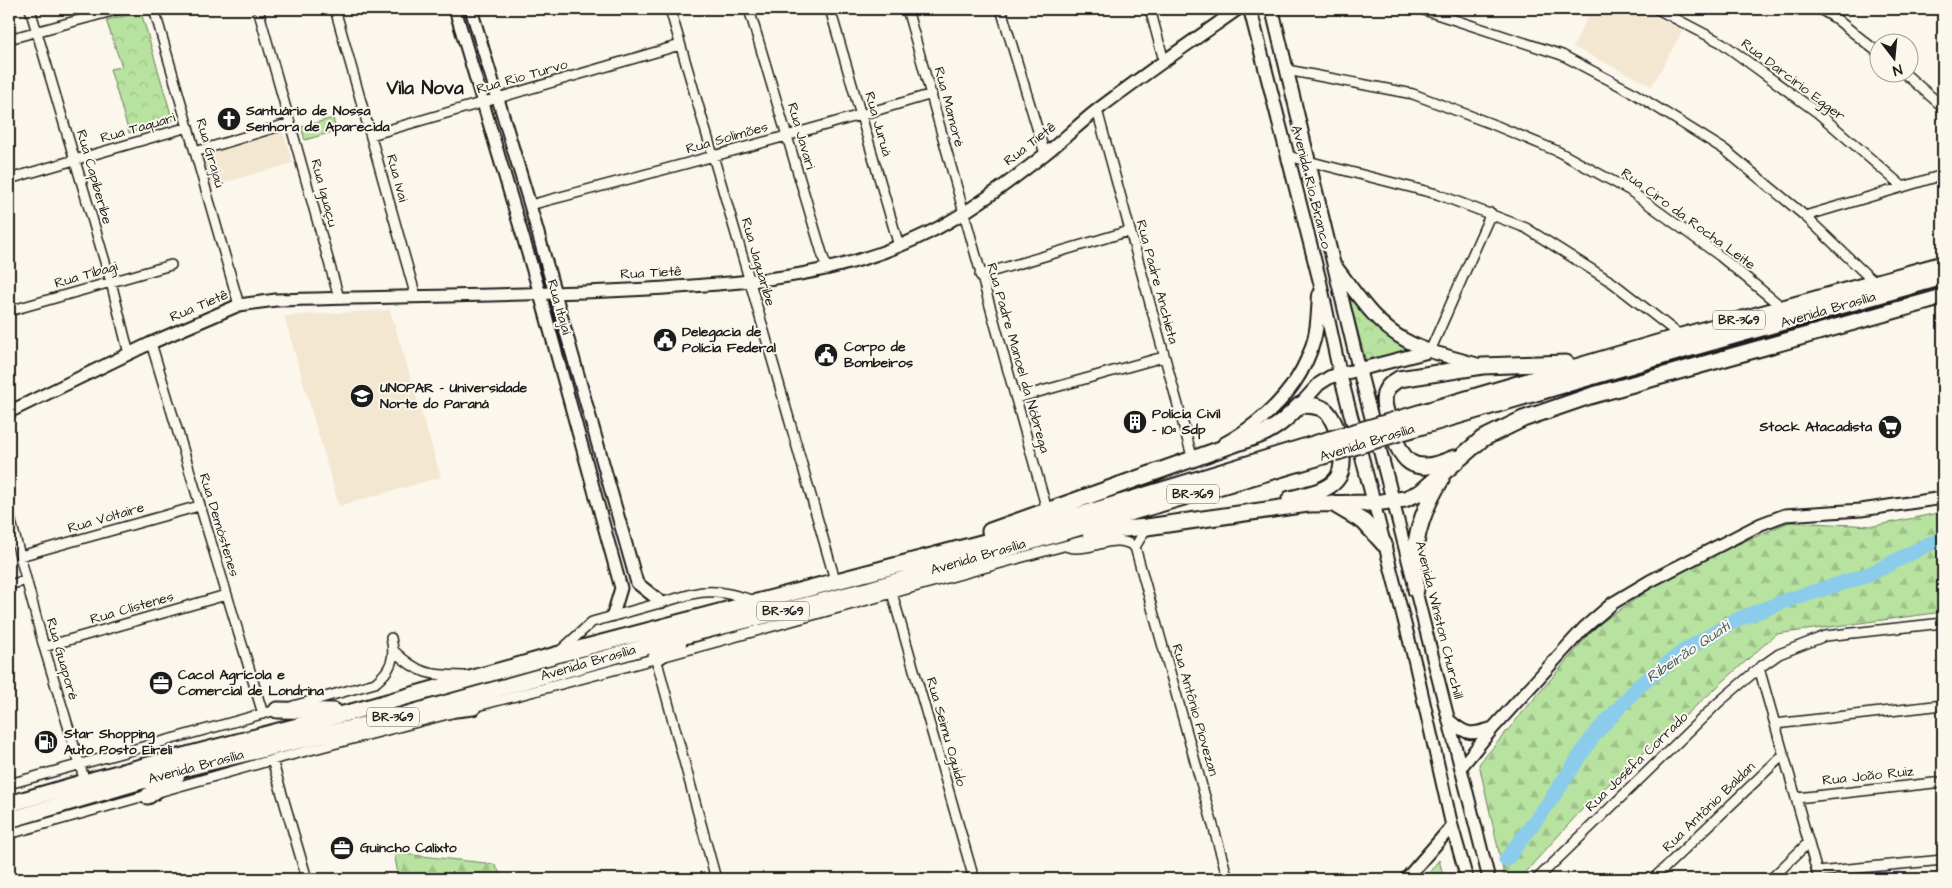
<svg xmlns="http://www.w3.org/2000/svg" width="1952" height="888" viewBox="0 0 1952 888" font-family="'Architects Daughter',sans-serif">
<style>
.built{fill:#f4e7d2}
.green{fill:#b7e29f;stroke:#6a7f5e}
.forest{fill:url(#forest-firs);stroke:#6a7f5e}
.park{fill:url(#park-crowns);stroke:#6a7f5e}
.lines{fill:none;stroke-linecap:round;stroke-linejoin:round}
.river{stroke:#8bccec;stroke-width:15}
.street-casing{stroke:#1c1c1c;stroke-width:12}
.secondary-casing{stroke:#1c1c1c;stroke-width:15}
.primary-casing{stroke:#1c1c1c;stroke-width:16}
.highway-casing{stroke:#1c1c1c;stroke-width:19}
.street{stroke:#fbf7ec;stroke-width:9}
.secondary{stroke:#fbf7ec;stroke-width:11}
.primary{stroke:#fbf7ec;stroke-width:12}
.highway{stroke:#fbf7ec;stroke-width:15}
.highway-bridge-casing{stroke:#1c1c1c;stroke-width:19;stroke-linecap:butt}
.highway-bridge{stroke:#fbf7ec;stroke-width:15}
.labels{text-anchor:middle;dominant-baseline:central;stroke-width:4;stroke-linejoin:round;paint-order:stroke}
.shield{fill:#fbf7ec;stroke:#5f5e5a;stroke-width:1}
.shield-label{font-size:12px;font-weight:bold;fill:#1c1c1c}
.street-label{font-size:14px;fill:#1c1c1c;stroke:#fbf7ec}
.poi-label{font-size:14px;font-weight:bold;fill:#1c1c1c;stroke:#fbf7ec;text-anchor:start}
.water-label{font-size:15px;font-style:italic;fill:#435a65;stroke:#fbf7ec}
.district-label{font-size:19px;font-weight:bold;fill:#1c1c1c;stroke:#fbf7ec}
</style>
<defs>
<pattern id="forest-firs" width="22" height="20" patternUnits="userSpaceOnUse" patternTransform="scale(1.25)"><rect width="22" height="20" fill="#b7e29f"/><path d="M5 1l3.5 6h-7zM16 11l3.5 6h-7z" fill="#9dc188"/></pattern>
<pattern id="park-crowns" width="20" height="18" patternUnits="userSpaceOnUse" patternTransform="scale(1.25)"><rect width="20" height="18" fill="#b7e29f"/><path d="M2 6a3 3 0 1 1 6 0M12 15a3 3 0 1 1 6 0" fill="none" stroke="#9dc188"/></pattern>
</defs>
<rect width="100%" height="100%" fill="#fbf7ec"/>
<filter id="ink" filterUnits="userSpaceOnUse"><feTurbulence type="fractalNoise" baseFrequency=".02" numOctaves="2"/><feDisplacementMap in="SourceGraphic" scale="10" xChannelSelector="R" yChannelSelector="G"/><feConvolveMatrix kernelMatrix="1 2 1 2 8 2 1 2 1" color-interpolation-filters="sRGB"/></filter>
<g filter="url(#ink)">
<!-- built -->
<path class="built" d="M1591,9h48l44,21 -31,56 -79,-39z
M282,129l11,34 -84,24 -9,-34z
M390,310l51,167 -102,29 -55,-190z"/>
<!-- green -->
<path class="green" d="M333,118l3,13 -31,9 -4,-13z"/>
<!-- forest -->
<path class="forest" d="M1943,512v100l-167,22 -188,169 -69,76h-14l-26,-115 116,-137 55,-38 68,-36 71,-31 85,4z
M394,853l100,11 10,15h-105z
M1439,860l5,19h-20z"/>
<!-- park -->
<path class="park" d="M141,12l32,109 -44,12 -19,-64 12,-2 -16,-47z
M1347,292c20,24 40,46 68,62l-49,7z"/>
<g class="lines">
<!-- river -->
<path class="river" d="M1506,860l44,-59 44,-66 46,-50 44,-34 52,-31 49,-19 83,-26 61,-31 14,-5"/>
<!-- street casing -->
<g class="street-casing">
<path id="street" d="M30,9l81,273 18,72
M154,9l85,296
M258,9l81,289
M335,9l81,288
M670,9l80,273 85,298
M749,9l78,261
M830,9l69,237
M907,9l140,501
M1001,9l44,145
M1150,9l14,52
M1421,9l141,46 70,37 93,58 80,66 70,67
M1657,9l65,34 96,70 85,74
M1820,9l15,9 45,36
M9,39l111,-30
M1287,70l126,24 84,32 60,25 72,39 91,66 63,52
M1903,72l40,35
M1097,110l96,350
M371,135l309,-90
M195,152l95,-29
M1288,156l149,38 89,34 87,55 68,53
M9,179l179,-52
M530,205c134,-35 268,-71 402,-111
M1805,216l138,-41
M980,275l149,-44
M9,311l162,-46
M151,343l112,371
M1430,351l61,-138
M1017,398l146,-41
M9,514l35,133 42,138
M1068,547c24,6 45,-16 67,0
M1135,547l93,332
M1135,547l12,-20
M20,556l179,-50
M9,585l17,-5
M892,593l82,286
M44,647l182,-52
M394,651c25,24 37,24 70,25
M559,652l33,-30 100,-28c23,-6 42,1 64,7
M656,658l60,221
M1759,668l60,211
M293,706l82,-23c16,-13 21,-25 16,-45
M469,708c212,-54 421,-116 632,-172
M1775,724l168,-19
M272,760l35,119
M9,784l271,-75
M1797,798l146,-16
M9,834l263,-74 180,-47
M1817,872l126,-12
M1537,879l182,-177 40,-34 20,-14 46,-18 118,-13
M1653,879l131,-125
M1771,879l38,-37"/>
</g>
<!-- secondary casing -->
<g class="secondary-casing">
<path id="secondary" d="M455,9l85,285 81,294 -8,27
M471,9l59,196 107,378 24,19
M9,412l142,-69 88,-38 37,-5c124,-4 248,-4 372,-11 101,-7 187,-10 280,-56 39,-19 83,-52 117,-79 18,-14 34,-30 52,-44 46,-35 94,-68 141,-101
M1393,501l96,378
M1374,503l41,160 37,163 15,53
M1449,720c18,16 22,15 44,8
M1461,767l32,-39 91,-100 29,-25 37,-22 111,-57 24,-9 76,-5 82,-12
M1406,879l46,-53"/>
</g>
<!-- primary casing -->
<g class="primary-casing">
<path id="primary" d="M1250,9l70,273 20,92 34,129
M1272,9l87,360 34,132
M1336,267c20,26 39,57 69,73 23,13 51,18 77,26
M1300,405l19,-21 11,-7 100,-26
M1224,444c41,-23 77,-57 90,-104 4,-14 4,-31 5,-45"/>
</g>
<!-- highway casing -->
<g class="highway-casing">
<path id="highway" d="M1395,420l286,-84 262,-72
M1399,433l264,-77 280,-79
M1454,458c-43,19 -53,4 -65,-36 -3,-10 -8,-23 -2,-33 3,-5 7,-7 12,-10l84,-13 83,-3
M1332,503l32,19 20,22
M990,531l270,-96c17,-7 27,-17 40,-30 9,0 19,0 26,6 13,13 23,55 10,69 -10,12 -31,15 -46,19
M1090,532l57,-5 161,-23 66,-1 31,-4 16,-7 61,-53 41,-20 67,-23 353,-99
M1416,590c0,-15 -3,-32 0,-47 4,-23 13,-44 25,-63
M656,658l23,-16
M277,710l57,1
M447,710l26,-3
M148,796l29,-21
M9,804l90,-26 256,-67 201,-56 478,-126 296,-90
M9,820l177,-52 218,-53 291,-82 175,-44 464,-136"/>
</g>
<!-- street -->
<use href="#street" class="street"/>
<!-- secondary -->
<use href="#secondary" class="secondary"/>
<!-- primary -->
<use href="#primary" class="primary"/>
<!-- highway -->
<use href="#highway" class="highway"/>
<!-- highway-bridge casing -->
<g class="highway-bridge-casing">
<path id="highway-bridge" d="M1330,439l65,-19
M1334,453l65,-20"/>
</g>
<!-- highway-bridge -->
<use href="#highway-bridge" class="highway-bridge"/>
</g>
</g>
<!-- icons -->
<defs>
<g id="church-disc" transform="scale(1.25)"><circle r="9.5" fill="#1c1c1c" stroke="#fbf7ec"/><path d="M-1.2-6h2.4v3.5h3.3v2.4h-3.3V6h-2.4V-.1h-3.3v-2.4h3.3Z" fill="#fff"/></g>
<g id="civic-disc" transform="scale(1.25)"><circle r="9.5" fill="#1c1c1c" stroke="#fbf7ec"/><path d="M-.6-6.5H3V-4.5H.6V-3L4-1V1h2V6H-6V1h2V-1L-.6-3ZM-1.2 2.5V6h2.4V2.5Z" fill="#fff"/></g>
<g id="university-disc" transform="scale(1.25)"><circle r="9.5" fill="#1c1c1c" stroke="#fbf7ec"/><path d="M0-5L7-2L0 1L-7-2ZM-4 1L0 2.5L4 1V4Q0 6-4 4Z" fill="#fff"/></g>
<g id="building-disc" transform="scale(1.25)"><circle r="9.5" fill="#1c1c1c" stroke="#fbf7ec"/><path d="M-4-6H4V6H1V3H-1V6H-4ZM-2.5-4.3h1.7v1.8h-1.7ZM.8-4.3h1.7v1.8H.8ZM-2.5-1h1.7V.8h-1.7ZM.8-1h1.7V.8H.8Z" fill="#fff"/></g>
<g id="supermarket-disc" transform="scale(1.25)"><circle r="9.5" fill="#1c1c1c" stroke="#fbf7ec"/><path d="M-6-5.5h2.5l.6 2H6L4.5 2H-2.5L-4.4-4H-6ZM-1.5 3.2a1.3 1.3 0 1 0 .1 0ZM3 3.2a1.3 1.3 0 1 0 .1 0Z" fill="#fff"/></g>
<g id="office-disc" transform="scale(1.25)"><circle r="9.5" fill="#1c1c1c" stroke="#fbf7ec"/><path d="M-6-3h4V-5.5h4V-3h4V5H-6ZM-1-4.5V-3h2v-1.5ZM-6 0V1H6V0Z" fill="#fff"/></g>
<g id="fuel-disc" transform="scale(1.25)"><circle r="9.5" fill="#1c1c1c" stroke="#fbf7ec"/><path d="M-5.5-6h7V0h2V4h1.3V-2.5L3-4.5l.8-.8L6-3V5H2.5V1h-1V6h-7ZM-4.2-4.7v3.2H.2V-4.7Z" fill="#fff"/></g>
</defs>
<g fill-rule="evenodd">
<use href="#church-disc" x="229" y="119"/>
<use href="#civic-disc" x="665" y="340"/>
<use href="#civic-disc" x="826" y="355"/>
<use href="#university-disc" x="362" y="396"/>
<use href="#building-disc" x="1135" y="422"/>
<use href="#supermarket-disc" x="1890" y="427"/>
<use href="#office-disc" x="161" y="683"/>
<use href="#fuel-disc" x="46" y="742"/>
<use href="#office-disc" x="342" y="848"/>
</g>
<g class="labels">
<!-- shield labels -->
<g class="shield">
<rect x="1713" y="310.5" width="52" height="19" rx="4"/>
<rect x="1167" y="484.5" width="52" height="19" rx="4"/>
<rect x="757" y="601.5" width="52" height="19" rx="4"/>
<rect x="367" y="707.5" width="52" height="19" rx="4"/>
</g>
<g class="shield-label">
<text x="1739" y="320">BR-369</text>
<text x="1193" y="494">BR-369</text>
<text x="783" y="611">BR-369</text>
<text x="393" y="717">BR-369</text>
</g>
<!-- street labels -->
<g class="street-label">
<text transform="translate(522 77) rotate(-16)">Rua Rio Turvo</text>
<text transform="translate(1793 80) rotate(37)">Rua Darcirio Egger</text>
<text transform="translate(949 107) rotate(75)">Rua Mamoré</text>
<text transform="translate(878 124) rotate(74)">Rua Juruá</text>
<text transform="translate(138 128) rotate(-16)">Rua Taquari</text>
<text transform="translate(801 136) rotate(74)">Rua Javari</text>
<text transform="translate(727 138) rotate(-16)">Rua Solimões</text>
<text transform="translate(1030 144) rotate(-38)">Rua Tietê</text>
<text transform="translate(210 153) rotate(74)">Rua Grajaú</text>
<text transform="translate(94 177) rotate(74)">Rua Capiberibe</text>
<text transform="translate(397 178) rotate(75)">Rua Ivai</text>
<text transform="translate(1311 187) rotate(76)">Avenida Rio Branco</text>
<text transform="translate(324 193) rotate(75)">Rua Iguaçu</text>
<text transform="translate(1688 219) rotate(36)">Rua Ciro da Rocha Leite</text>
<text transform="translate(758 262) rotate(74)">Rua Jaguaribe</text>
<text transform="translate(651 273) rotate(-3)">Rua Tietê</text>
<text transform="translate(86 275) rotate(-16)">Rua Tibagi</text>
<text transform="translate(1157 282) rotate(75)">Rua Padre Anchieta</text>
<text transform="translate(199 306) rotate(-23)">Rua Tietê</text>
<text transform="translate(559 307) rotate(74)">Rua Itajaí</text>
<text transform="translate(1828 310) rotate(-16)">Avenida Brasília</text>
<text transform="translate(1018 358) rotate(74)">Rua Padre Manoel da Nóbrega</text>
<text transform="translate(1367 443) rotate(-17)">Avenida Brasília</text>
<text transform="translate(106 518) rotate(-16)">Rua Voltaire</text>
<text transform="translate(219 525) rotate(73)">Rua Demóstenes</text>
<text transform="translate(978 557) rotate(-16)">Avenida Brasília</text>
<text transform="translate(132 608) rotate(-16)">Rua Clístenes</text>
<text transform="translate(1439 620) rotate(76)">Avenida Winston Churchill</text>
<text transform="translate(62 659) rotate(74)">Rua Guaporé</text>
<text transform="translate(588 663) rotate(-16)">Avenida Brasília</text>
<text transform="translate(1195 710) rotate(74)">Rua Antônio Piovezan</text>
<text transform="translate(946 732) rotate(74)">Rua Seimu Oguido</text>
<text transform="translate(1637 762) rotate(-44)">Rua Joséfa Corrado</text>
<text transform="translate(196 767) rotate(-15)">Avenida Brasília</text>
<text transform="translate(1868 776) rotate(-6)">Rua João Ruiz</text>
<text transform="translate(1709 807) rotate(-44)">Rua Antônio Baldan</text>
</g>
<!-- poi labels -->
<g class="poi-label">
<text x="246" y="111">Santuário de Nossa<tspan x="246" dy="16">Senhora de Aparecida</tspan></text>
<text x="682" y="332">Delegacia de<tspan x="682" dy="16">Polícia Federal</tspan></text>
<text x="844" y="347">Corpo de<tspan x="844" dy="16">Bombeiros</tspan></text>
<text x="380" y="388">UNOPAR - Universidade<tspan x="380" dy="16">Norte do Paraná</tspan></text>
<text x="1152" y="414">Polícia Civil<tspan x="1152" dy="16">- 10ª Sdp</tspan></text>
<text x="1872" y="427" text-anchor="end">Stock Atacadista</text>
<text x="178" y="675">Cacol Agrícola e<tspan x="178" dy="16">Comercial de Londrina</tspan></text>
<text x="64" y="734">Star Shopping<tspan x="64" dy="16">Auto Posto Eireli</tspan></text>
<text x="360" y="848">Guincho Calixto</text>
</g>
<!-- water labels -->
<g class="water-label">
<text transform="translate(1688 652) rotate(-34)">Ribeirão Quati</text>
</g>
<!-- district labels -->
<g class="district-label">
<text x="425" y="88">Vila Nova</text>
</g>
</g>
<!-- margin -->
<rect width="1952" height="888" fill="none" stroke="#fbf7ec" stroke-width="30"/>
<rect x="15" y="15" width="1922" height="858" fill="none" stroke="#1c1c1c" stroke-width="2" filter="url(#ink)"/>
<!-- north arrow -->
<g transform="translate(1894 58) rotate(164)"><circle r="24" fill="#fbf7ec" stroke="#a29f99"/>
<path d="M0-4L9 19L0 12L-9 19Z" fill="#1c1c1c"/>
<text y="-8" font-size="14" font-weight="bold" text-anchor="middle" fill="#1c1c1c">N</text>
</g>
</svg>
